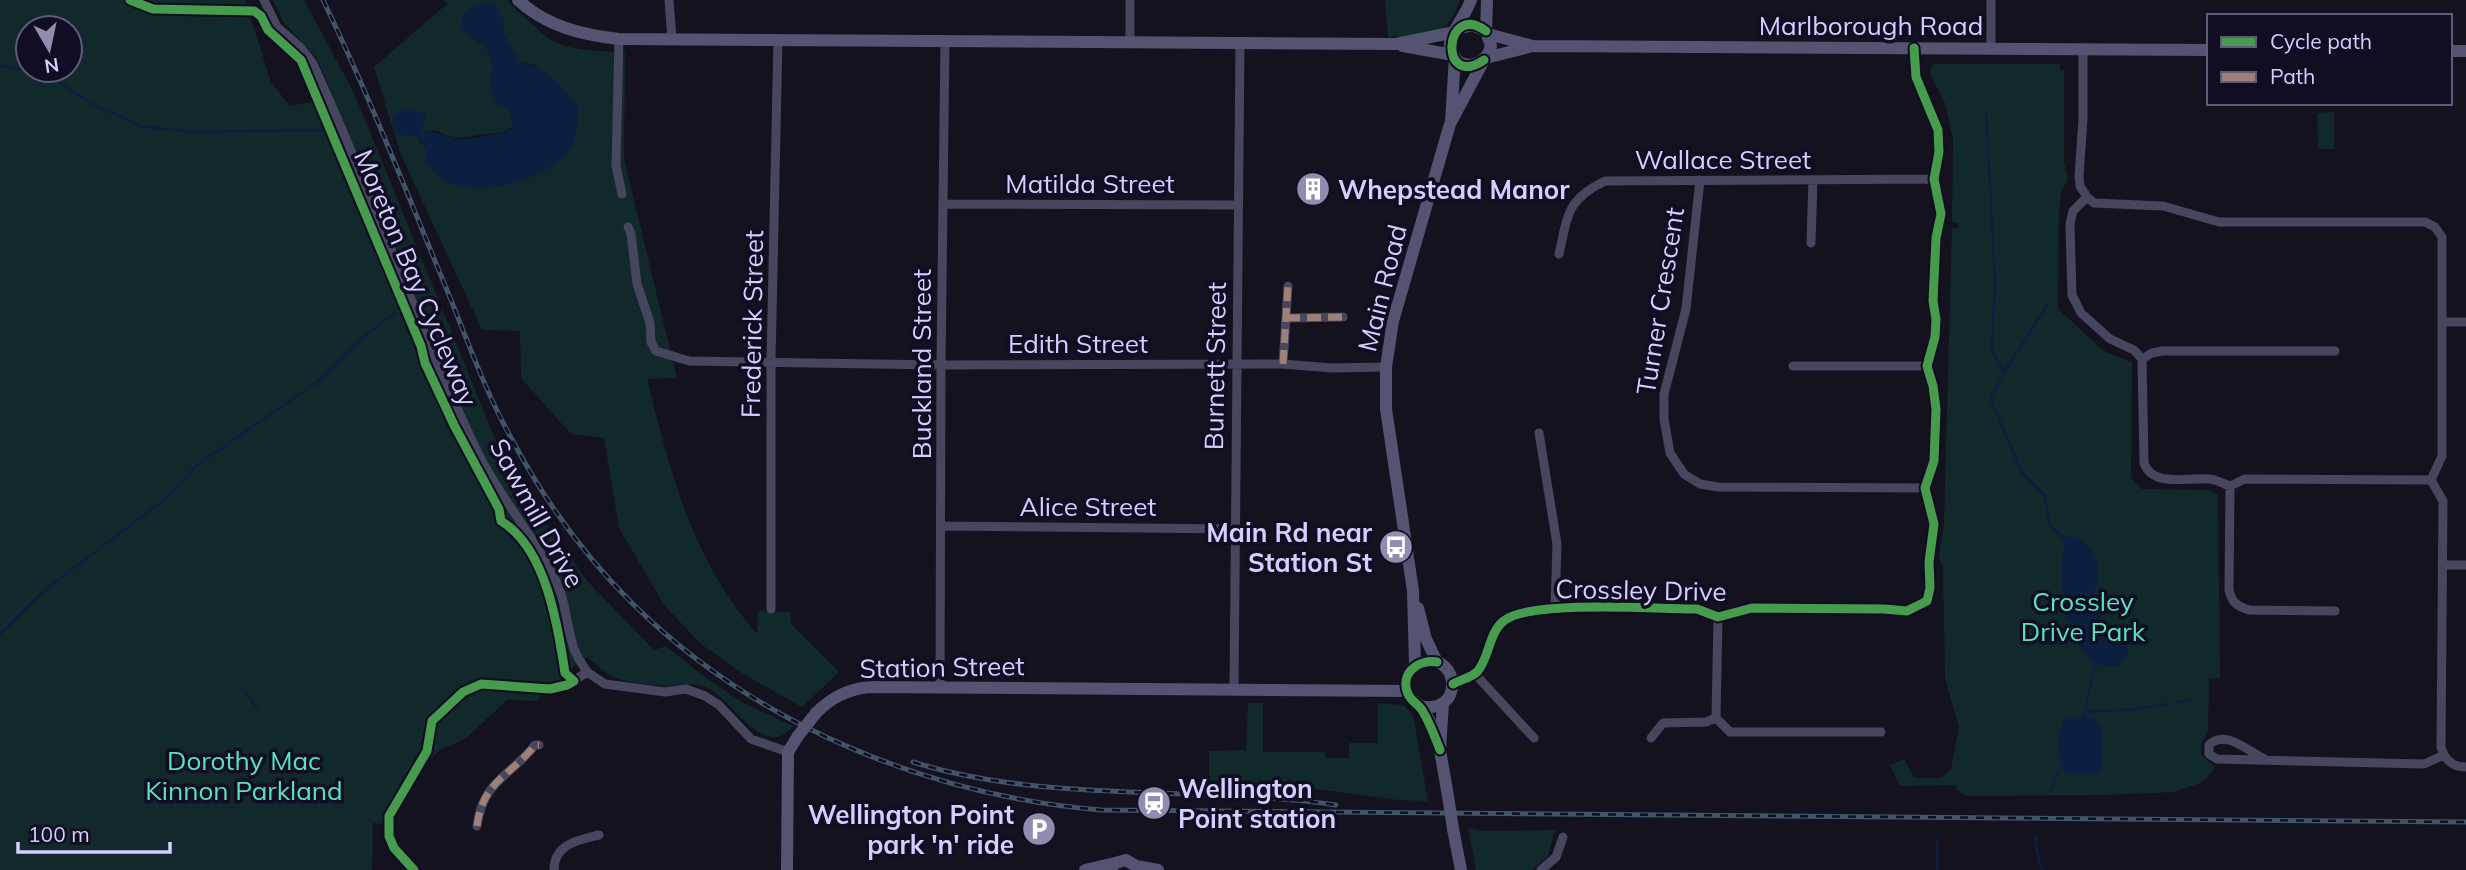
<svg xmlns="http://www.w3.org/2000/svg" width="2466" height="870" viewBox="0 0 2466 870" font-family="Mulish,sans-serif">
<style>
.green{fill:#11292a;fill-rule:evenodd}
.water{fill:#0b1f41}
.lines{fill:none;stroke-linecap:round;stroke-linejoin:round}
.stream{stroke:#0b1f41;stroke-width:2.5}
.street{stroke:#47465f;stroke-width:9}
.secondary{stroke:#555372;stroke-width:12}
.rail-casing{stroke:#405668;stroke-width:5}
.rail{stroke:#110d23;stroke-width:2.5;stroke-dasharray:8;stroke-linecap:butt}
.secondary-bridge{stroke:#555372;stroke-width:12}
.quiet{stroke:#9e8076;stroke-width:7;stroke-dasharray:14 7;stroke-linecap:butt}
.cycleway-casing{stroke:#110d23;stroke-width:13}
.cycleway{stroke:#469c4c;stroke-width:9}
.labels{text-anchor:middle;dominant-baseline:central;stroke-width:7;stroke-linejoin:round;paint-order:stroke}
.street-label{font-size:26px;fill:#d4cfff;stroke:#110d23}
.poi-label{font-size:26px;font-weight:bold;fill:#d4cfff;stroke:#110d23;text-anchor:start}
.park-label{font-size:26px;fill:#57e3bf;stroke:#110d23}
</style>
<rect width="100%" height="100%" fill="#14121e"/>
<!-- green -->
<path class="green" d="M0,0h245l26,82 19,24 44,-8 -18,-41 -33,-35 -10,-22h31l50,93 140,343 28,53 66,93 66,68 12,-4 39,31 38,26 50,23c-27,36 -60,-25 -85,-38 -15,-7 -27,-2 -42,-2 -13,-1 -42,-4 -53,-9 -10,-5 -18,-14 -26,-20l-13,9 -14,14 -19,3 -2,18 -32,-1 -42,39 -24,10 -22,20 -26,44 2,12 -22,-2 -1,47h-372zM28,28h42v42h-42z
M444,0h63c10,10 35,35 46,41 20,11 49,9 72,12l-1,106 53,219 -30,1c23,92 45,181 110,255l1,-23 32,1 1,12 48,48 -37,35 -57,-32 -44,-31 -37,-39 -45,-77 -15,-90 -33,-4 -50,-56 -1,-47 -38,-1 -81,-175 -27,-88 73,-63zM504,22v14l15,25 17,4 33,85 -18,14 -29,17 -96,-33 -6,-6 -3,-7 18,-5c25,13 26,7 51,4 11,-1 17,-1 28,-7l-6,-18 -19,-26 5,-17 -9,-21 -15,-8z
M1385,0h75c-14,41 -34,36 -72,37z
M1934,64h126v5l4,2v91l4,17 -7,13 -2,21 -1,96 47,43 27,10 -1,116 11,11 67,1 9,5 2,183 -11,1 -1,54 -7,10v11l14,14 -12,14 -29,10 -68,3 -140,1 -10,-7 1,-4 -57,1 -10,-21 14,-6 10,19h27l10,-9 8,-42 -14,-49 -2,-111 -4,-8 5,-37 8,-294h7v-5l-7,-1 1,-83 -8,-36 -15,-29 1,-6z
M2334,112v37h-16l-1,-36z
M1248,703h15v49h62l1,6h23v-15h29v-40l25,2 10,10 15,86 -30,-1 -74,-10 -115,-3v-36l37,-1z
M1468,828l15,3 72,-1 -7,26 -16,14h-56z"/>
<!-- water -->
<path class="water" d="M484,3h12l8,19v14l15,25c31,8 42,24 60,48 -1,14 -1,30 -10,42 -26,30 -94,51 -129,27 -5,-4 -10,-11 -14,-16v-14l-9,-12 -20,-1 -4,-8v-11l11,-7 10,-1 12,8 -5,16c18,-2 21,5 38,7 10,1 45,-6 55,-11l-6,-19 -14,-7 -5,-19 5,-17 -9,-21 -26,-16c3,-16 9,-22 25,-26z
M2068,535c20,5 34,23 29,45 -1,8 -6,18 -3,26 6,20 30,24 35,47l-10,13c-19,3 -36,-7 -42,-26 -2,-4 -1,-6 -3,-10 -1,-4 -5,-6 -7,-9 -9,-17 -4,-61 -3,-81z
M2065,717l28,1 10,11 -1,40 -8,4h-29c-8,-13 -9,-43 0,-56z"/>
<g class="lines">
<!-- stream -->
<path class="stream" d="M0,66l45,7 46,30 49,23 52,6 130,-2
M1986,111l9,169 -3,70 11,21
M2048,304l-44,68 -14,26 32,75 22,22 5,20 -1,7 17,19
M0,634l44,-43 121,-92 32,-34 122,-84 41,-41 34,-27
M245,692l12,16
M2177,702l13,-2
M2086,712l52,-3 28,-5
M2083,719l13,-59
M2050,791l11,-25
M2035,837l5,28 3,5
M1937,870v-29"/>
<!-- street -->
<path class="street" d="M264,0l13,27 24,21 11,14c59,126 103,259 163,385 21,45 54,82 77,126 15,27 13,49 22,76 3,8 8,15 13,23
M669,0l3,39
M1130,0v41
M1991,0v48
M619,39l-3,127 6,28
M2083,49v70l-4,57 1,10 7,11 7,6 69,3 56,16h206l10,5 7,10v219l-11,24 12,21 -2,246 3,8
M1700,180l-14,129 -22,85v25l6,34 14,21 16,10 18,3 207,1
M2087,197l-14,14 -3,13 2,71 9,18 29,26 24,11 8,9
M943,204l295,1
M628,227l3,7 6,50 13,39 1,19 5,9 33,10 252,4 342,-1 49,4 54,-1
M1811,243l2,-63
M1559,254c9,-39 7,-54 46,-73l329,-2
M1286,318l57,-1
M2443,322h23
M2142,359l2,104c9,25 43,14 65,16 7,0 14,5 21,7l15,-7 186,1
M2142,359l10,-6 10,-2h173
M1283,364l5,-78
M1793,366h134
M1539,433l18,111 -2,64
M2230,486l-1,104c3,13 8,16 20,20l86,1
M941,526l294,3
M2442,565h24
M771,609v-249l7,-321
M1475,674l59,64
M1453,684c7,-4 19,-7 24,-12 13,-14 11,-40 28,-52 27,-20 152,-11 192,-11l21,8 34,-9 132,1 23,2 20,-10 3,-13 -1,-26 5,-38 -9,-36 9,-27 2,-52 -3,-23 -6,-20 8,-29 1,-18 -3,-18 3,-63 5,-24 -7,-35 5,-27 -1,-22 -22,-53 -2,-29
M537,687c21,3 33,-3 50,-15l18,12 60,8 21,-3 19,7 14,9 32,34 37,13
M940,688l1,-323 4,-324
M1234,689l6,-646
M1716,718l2,-101
M1651,738l12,-15 43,-1 10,-4 14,14h151
M2265,759c-18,-8 -39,-30 -56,-14v9l8,5 207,5 20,-9c6,9 12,12 22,12
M477,826c6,-46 33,-49 58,-81h4
M554,870c0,-26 24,-30 45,-35
M1541,870l15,-13 7,-20"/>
<!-- secondary -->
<path class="secondary" d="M518,0c28,26 64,35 101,39l777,5 59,-12
M1458,29l14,-4 14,6 5,15c-6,25 -40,25 -41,-1 0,-12 17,-32 21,-45
M1486,31l1,-31
M1488,34l45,12 676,4
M1403,46l50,9
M2450,51h16
M1486,58l47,-12
M1451,121l4,-64
M1418,608l8,31 11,23
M1415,665l-2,-74 -27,-182v-42l7,-46 57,-197 34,-64
M1443,703l-3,47 8,46
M1420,706c44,10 40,-52 5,-44 -8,1 -13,5 -17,12 -2,5 -3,10 -2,16 3,9 8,10 14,16 10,10 15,31 20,44
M816,713c15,-15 30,-23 52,-26l539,4
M1453,829l8,41
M1136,866l22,4
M787,870l1,-118 10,-16
M1085,870l30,-7
M1111,870l4,-7 11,-3 10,6 2,4"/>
<!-- rail casing -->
<g class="rail-casing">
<path id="rail" d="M323,0c47,97 85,196 126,295 19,47 36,95 60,139 33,63 74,121 125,171 123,121 297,191 467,205l1365,12
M913,762c133,42 285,23 423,43"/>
</g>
<!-- rail -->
<use href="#rail" class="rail"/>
<!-- secondary-bridge -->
<path class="secondary-bridge" d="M798,736l18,-23
M1448,796l5,33"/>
<!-- quiet -->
<path class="quiet" d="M1286,318l57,-1
M1283,364l5,-78
M477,826c6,-46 33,-49 58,-81h4"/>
<!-- cycleway casing -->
<g class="cycleway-casing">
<path id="cycleway" d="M130,0l23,9 101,2 7,5 7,14 33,30 120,286 4,17 29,62 45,84 2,12c45,27 57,105 64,152l9,8 -7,4 -17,4 -69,-5 -18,8 -31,29 -5,30 -38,65v20l5,12 20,22
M1484,60c-46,31 -40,-60 2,-29
M1437,662c-18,-3 -38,11 -29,32 3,7 10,10 14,16 8,13 13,27 18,40
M1453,684c7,-4 19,-7 24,-12 13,-14 11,-40 28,-52 27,-20 152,-11 192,-11l21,8 34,-9 132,1 23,2 20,-10 3,-13 -1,-26 5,-38 -9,-36 9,-27 2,-52 -3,-23 -6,-20 8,-29 1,-18 -3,-18 3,-63 5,-24 -7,-35 5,-27 -1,-22 -22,-53 -2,-29"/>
</g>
<!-- cycleway -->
<use href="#cycleway" class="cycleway"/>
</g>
<!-- icons -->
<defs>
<g id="building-disc" transform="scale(1.75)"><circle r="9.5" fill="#918db0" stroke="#110d23"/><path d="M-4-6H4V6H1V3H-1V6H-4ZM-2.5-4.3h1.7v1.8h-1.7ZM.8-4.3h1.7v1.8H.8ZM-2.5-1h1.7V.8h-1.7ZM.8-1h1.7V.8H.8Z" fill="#fff"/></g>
<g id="bus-disc" transform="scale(1.75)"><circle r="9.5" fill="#918db0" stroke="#110d23"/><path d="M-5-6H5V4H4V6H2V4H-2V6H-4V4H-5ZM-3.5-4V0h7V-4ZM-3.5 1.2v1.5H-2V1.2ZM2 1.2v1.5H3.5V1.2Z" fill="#fff"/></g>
<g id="station-disc" transform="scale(1.75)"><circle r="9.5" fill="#918db0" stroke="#110d23"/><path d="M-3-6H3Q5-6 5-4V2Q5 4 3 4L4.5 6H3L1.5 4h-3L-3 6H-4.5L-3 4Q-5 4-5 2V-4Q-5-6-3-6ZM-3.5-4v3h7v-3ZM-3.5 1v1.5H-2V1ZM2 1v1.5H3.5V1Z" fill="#fff"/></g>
<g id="parking-disc" transform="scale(1.75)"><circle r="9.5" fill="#918db0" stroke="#110d23"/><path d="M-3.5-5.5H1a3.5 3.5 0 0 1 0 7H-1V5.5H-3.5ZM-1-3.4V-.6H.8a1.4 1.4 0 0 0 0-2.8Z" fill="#fff"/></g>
</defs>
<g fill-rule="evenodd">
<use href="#building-disc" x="1313" y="189"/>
<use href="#bus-disc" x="1396" y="547"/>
<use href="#station-disc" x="1154" y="803"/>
<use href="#parking-disc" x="1039" y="829"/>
</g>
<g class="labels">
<!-- street labels -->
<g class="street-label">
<text x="1871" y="25">Marlborough Road</text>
<text x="1723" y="159">Wallace Street</text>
<text x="1090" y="183">Matilda Street</text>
<text transform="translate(416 278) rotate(67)">Moreton Bay Cycleway</text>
<text transform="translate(1382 288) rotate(-76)">Main Road</text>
<text transform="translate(1660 301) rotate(-81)">Turner Crescent</text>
<text transform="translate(752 324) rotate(-89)">Frederick Street</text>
<text x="1078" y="343">Edith Street</text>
<text transform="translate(921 364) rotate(-90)">Buckland Street</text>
<text transform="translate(1215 366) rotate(-89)">Burnett Street</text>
<text x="1088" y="506">Alice Street</text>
<text transform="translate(537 513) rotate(61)">Sawmill Drive</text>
<text transform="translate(1641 590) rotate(1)">Crossley Drive</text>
<text transform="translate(942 667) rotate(-1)">Station Street</text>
</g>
<!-- poi labels -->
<g class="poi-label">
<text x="1338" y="189">Whepstead Manor</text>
<text x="1372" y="532" text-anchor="end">Main Rd near<tspan x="1372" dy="30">Station St</tspan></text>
<text x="1178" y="788">Wellington<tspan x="1178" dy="30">Point station</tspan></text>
<text x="1014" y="814" text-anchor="end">Wellington Point<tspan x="1014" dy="30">park 'n' ride</tspan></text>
</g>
<!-- park labels -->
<g class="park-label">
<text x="2083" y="601">Crossley<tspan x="2083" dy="30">Drive Park</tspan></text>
<text x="244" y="760">Dorothy Mac<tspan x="244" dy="30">Kinnon Parkland</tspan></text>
</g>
</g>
<!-- legend -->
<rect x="2207" y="14" width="245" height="91" fill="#110d23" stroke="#5f5b7b" stroke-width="2"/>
<rect x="2221" y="37" width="35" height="10" fill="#469c4c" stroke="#5f5b7b" stroke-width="2"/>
<text x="2270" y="49" font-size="21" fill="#d4cfff">Cycle path</text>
<rect x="2221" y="72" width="35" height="10" fill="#9e8076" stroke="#5f5b7b" stroke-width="2"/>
<text x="2270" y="84" font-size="21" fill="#d4cfff">Path</text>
<!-- north arrow -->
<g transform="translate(49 49) rotate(171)"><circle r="33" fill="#110d23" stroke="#5f5b7b" stroke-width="2"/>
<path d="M0-5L12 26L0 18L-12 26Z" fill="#918db0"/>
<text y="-10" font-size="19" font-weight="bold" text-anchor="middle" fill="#d4cfff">N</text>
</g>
<!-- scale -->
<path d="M18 842v10h152v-10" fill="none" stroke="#d4cfff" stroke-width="3.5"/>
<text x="28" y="842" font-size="21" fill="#d4cfff" stroke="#110d23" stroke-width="5" paint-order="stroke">100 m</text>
</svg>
